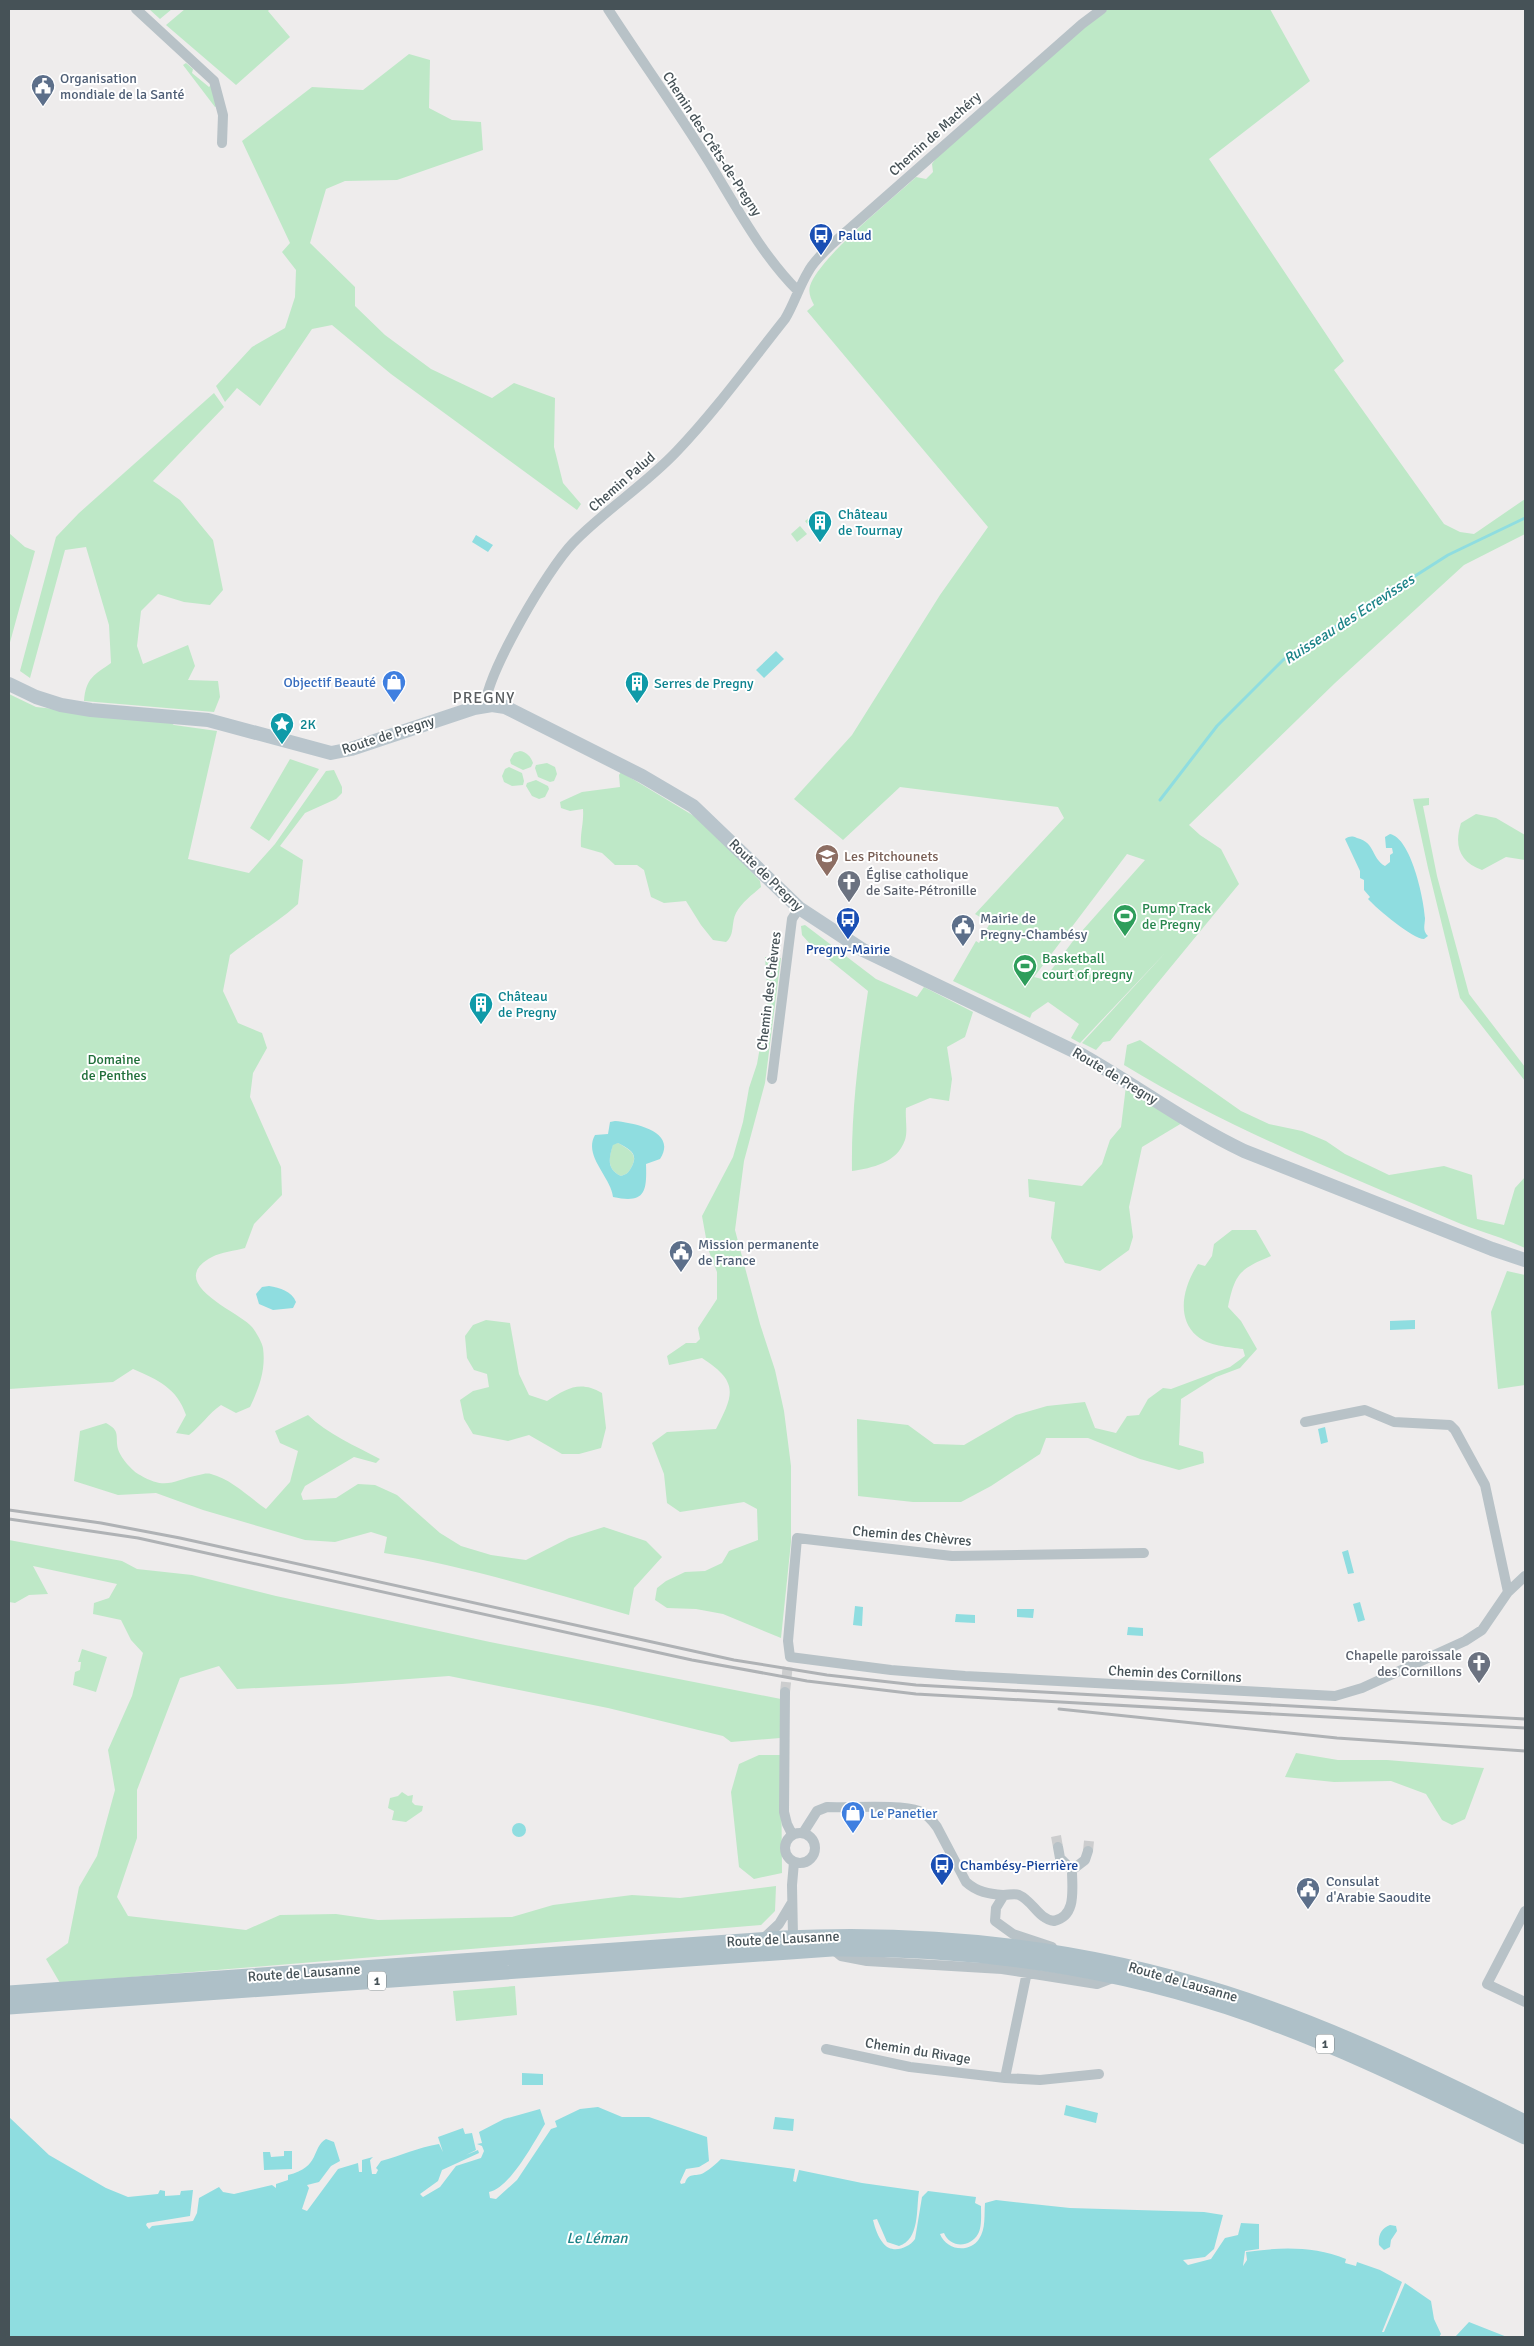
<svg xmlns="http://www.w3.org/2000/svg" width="1534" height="2346" viewBox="0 0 1534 2346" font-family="Signika,sans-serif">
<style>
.green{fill:#bee8c7;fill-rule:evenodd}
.water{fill:#8fdde0;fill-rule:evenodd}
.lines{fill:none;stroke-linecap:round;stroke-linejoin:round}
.stream{stroke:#8fdde0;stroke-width:3}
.street-tunnel{stroke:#cccdce;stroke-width:10;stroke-dasharray:10 5;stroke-linecap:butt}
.street{stroke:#b8c2c7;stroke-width:10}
.secondary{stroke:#b9c5cc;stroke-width:14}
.primary{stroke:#aec0c8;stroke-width:15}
.rail{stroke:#afb2b5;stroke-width:3}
.labels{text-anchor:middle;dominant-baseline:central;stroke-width:4;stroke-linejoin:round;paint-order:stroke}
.shield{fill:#fff;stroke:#7e8689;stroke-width:1}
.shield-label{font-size:12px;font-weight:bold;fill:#465257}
.service-label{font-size:14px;fill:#4e5e75;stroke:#fff;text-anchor:start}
.street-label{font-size:14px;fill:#465257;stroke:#fff}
.transit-label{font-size:14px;fill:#164399;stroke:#fff;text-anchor:start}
.culture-label{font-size:14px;fill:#0d838f;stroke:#fff;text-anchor:start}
.shop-label{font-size:14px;fill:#366cbe;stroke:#fff;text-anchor:end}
.education-label{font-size:14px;fill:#785e54;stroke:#fff;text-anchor:start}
.worship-label{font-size:14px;fill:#5b616d;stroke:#fff;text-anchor:start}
.leisure-label{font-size:14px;fill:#27864d;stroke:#fff;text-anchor:start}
.park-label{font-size:14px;fill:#206f3a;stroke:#fff}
.water-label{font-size:15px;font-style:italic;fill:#1b8387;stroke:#fff}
.quarter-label{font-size:16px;letter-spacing:1px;fill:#595d60;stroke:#fff}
</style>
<rect width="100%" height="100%" fill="#eeecec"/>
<!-- green -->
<path class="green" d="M149,9h23l-12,10z
M185,9h85l-2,2 22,26 -54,48 -70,-60z
M1108,9h162l40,72 -101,78 135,202 -10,9 110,154 16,8 14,2 51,-35v35l-61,31 -129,118 -146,142 11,10 21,14 18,35 -129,157 -7,1 -7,8 -14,-7 84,-91 -86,91 -9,-5 8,-14 -31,-22 -16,11 -2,5 -77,-37 23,-40 3,2 11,-20 -15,-9 89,-96 -6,-11 -158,-20 -57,53 -49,-41 58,-64 88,-140 48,-68 -181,-216 7,-6c-3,-6 -6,-12 -4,-19 8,-27 82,-87 106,-109l10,2 7,-7 -1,-8 4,-6 147,-130zM1127,854l18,6 -72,81 -24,32 -7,6 -8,-2z
M409,54l21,6 -1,48 23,12 29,2 2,28 -86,30 -52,1 -19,8 -16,54 45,44v19l30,29 46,34 61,29 22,-15 41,15 -1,49 9,36 18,21 -4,6 -186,-136 -59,-49 -20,4 -52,77 -23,-18 -12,14 -9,-16 36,-39 33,-19 10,-31 1,-27 -14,-18 8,-9 -48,-102 70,-54 51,3z
M186,63l7,6 -1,4 17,14 2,-2 6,21 -2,1 -32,-42z
M214,393l10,14 -71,74 27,19 33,40 10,50 -13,15 -26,-3 -26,-8 -17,17 -4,35 6,18 45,-19 7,21 -7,14 30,1 2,16 -6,15 -130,-11c2,-23 10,-26 27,-38l-2,-38 -23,-78 -21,3 -35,128 -10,-7 36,-134 23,-24z
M814,514l7,8 -9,8 -7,-9z
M800,526l7,8 -10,8 -6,-8z
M9,533l16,14 10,4 -26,95z
M9,694l27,13 132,14 6,4 43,6 -29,128 61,14 26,-29 51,-73 8,-1 8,17v6l-6,6 -31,14 -25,33 23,14 -5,44c-21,19 -46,33 -68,51l-7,36 15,32 24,10 5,15 -14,25 -3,24 31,70 1,28 -28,29 -9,24c-10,3 -24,4 -33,9 -49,26 28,55 40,70 4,5 10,15 11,21 3,22 -4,40 -13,59l-14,6 -15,-8c-13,9 -19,20 -32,30l-13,-2 10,-18c-9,-27 -28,-35 -53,-46l-20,13 -104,7z
M520,751c7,1 11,6 13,12l-2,4 -8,3 -12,-6 -1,-4 4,-7z
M290,759l29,10 -50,72 -19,-13z
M547,763l8,4 2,7 -3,7 -4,1 -12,-5 -3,-9 1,-3z
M509,767l13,6 2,8 -1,4 -11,1 -8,-4 -2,-6 3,-7z
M621,772l73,44 21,17 45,48 1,6c-9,8 -19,15 -25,26 -5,10 -1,22 -10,29l-13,-2 -12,-15 -15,-24 -22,2 -13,-6 -7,-27 -7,-5h-22l-13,-12 -21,-6c-1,-15 3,-24 2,-38l-13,2 -9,-3 -1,-6 22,-10 38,-5 -1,-12z
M536,780l12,6 1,3 -4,8 -6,2 -7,-3 -6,-10 1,-3z
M1429,798v7l-6,1 14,70 32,118 56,73v14l-65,-83 -32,-130 -15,-69z
M1476,814l20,4 29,17v25l-19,-3 -24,13c-23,-8 -28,-25 -21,-47z
M805,925l71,54 41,18 7,-10 49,25 -8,25 -18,10 5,32 -3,22 -19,-3 -24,10c-1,10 2,23 -1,32 -8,23 -33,28 -53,31 -1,-61 7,-120 16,-180l-57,-46 -9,-10 -1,-9z
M765,957l16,1 -16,125 -21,78 -9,69 25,94 15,46 9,41 7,55v76l-10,96 -58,-24 -27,-5 -29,-1 -12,-8 2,-12 9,-7 19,-9 20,-1 17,-8 7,-12 29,-11 -1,-31 -13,-7 -64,10 -13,-9 -3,-29 -12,-31 15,-11 49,-3c18,-35 23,-47 -14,-71l-33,7 -2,-9 19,-13h10l4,-4 -2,-11 19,-29v-27l-9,-23 -6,-33 31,-59 10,-35 6,-34 8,-24 11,-63z
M1140,1040l101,71 28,13 33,7 24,10 19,13 44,21 55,-9 28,9 5,44 27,6 11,-37 10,-11v71c-21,-10 -43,-16 -64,-24 -115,-49 -230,-94 -337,-159l3,-20z
M1126,1086l56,37 -40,24 -13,60 4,30 -4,13 -29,21 -35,-8 -14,-25 4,-36 -26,-5 -1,-18 54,7 20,-22 8,-24 11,-13z
M618,1143c12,7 21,11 13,25 -3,5 -4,6 -10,8 -15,-7 -12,-18 -8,-32z
M1232,1230h24l15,26c-31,13 -36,17 -43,51l13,14 16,28 -17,19 -24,9 -35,22 -2,46 24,7 1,11 -25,7 -39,-11 -52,-21h-42l-6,16 -49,32 -30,16h-48l-55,-6 -1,-77 51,6 26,19 30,1 52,-30 31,-9 38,-4 10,26 21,5 11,-17 12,-1 9,-16 15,-11 8,1 59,-22 15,-11 -2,-7c-14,-2 -35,-3 -46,-13 -22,-19 -13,-51 1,-72l7,2 7,-10 2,-12z
M1507,1271l18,4v110l-27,4 -7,-77z
M486,1320l24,3 9,51 10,21 18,6c20,-13 33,-21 55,-8l4,35 -5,20 -22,6h-17l-33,-19 -21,6 -35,-7 -9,-15 -4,-19 13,-9 16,-4 -2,-13 -13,-4 -7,-12 -2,-22 8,-11z
M308,1415c19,19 48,31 72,44l-4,4 -22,-6 -49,29 -4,8 2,6 33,-2 22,-14 17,1 22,10 43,38 21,13 30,9 35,5 43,-22 35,-11 42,14 16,16 -28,31 -5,27c-81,-23 -162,-49 -245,-62l3,-16 -16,-5 -36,10 -30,-2 -102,-30 -47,-17 -38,2 -44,-14 6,-50 26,-8c15,8 9,13 12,26 2,8 15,23 22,26 27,16 33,5 59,0 4,-1 8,-2 12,-1 20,5 38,23 55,35l24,-27 8,-31 -18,-8 -5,-12z
M9,1540l113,21 15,8 55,6 84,21 214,46 291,57 -1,39 -49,4 -8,-6 -115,-28 -159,-32 -107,8 -105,5 -18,-23 -39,12 -43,112v48l-20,59 11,19 118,14 34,-15 56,-1 42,6 134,-3 41,-12 79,-10 48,3 96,-12 -1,25 -14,14 -701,58 -14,-24 22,-16 11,-56 18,-31 18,-66 -7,-40 24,-54 11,-43 -12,-13 -10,-20 -28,-6 1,-11 15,-5 8,-14 -84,-18 15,28 -19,1 -14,8 -6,-1z
M82,1649l25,8 -11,35 -23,-7 2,-13 5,-2 1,-8h-3z
M1296,1753l42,7h49l97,8 -19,51 -13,6 -10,-5 -16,-26 -35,-13 -57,1 -49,-5z
M759,1755h22l1,118 -28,6 -15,-12 -8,-75 8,-28z
M402,1792l6,4 5,-1 -1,7 3,3 8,1 -1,5 -16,11 -14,-2 2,-9 -6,-3 2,-10 8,-2z
M515,1986l2,29 -61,6 -3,-30z"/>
<!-- water -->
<path class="water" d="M476,535l17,10 -5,7 -16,-10z
M776,651l8,8 -20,19 -8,-8z
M1390,834c21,4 34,65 35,84 0,7 -3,12 3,18l-4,3c-11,0 -47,-30 -56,-40l2,-2 -6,-7v-10l-4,-2v-7l-15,-32c5,-3 7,-3 12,-1 19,5 14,20 28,28l5,-4v-7l3,-2 -1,-5h-6l-1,-11z
M615,1121c19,2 63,10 45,38l-14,5c1,28 -1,40 -33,33 -2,-20 -30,-41 -18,-62l13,-1 2,-12zM618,1143c13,7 21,11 13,25 -3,5 -4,6 -10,8 -15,-7 -12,-18 -8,-31z
M269,1286c11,2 23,5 27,16l-3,6 -20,2 -14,-6 -3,-10 6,-7z
M1415,1320v9l-25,1v-9z
M1325,1427l3,15 -7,2 -3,-15z
M1348,1550l6,23 -6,1 -6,-22z
M1360,1602l5,18 -7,2 -5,-18z
M855,1606l8,1 -1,19 -9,-1z
M1017,1609h17l-1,9 -16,-1z
M956,1614l19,1v8l-20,-1z
M1128,1627l15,1v8l-16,-1z
M512 1830a7 7 0 1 1 14 0a7 7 0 1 1-14 0Z
M522,2073l21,1v11h-21z
M1066,2105l32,8 -2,10 -32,-8z
M598,2107l24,10h27l58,20 2,24 -10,6 -13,2 -6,13 1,2 4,-1c4,-12 12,-5 20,-11 5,-3 11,-8 16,-13l74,10 -2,12 3,1 3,-12 63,13 57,8c-3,19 1,48 -20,55l-12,-4 -10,-23 -4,1c2,8 5,17 10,23 8,11 25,6 32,-4l7,-42 6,-6 48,6 -1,6 6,3c0,9 1,21 -3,28 -8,14 -28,14 -34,-1l-4,1c6,16 29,20 39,5 7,-10 5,-24 6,-36l11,-3 74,8 134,4 19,3 -9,34 -9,8 -22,3 5,5 23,-6 14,-21 13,-3 3,-12 18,1v25l-14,2 -2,15 4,-6 -1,-8c35,-5 67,-6 100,7l-1,4 11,3 1,-4 23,8 22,12 -20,50h2l21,-49 26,18 3,18 7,15 -2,3h-1430v-220l40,38 57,33 22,9 30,-3 2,-4 5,1v5l15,-1 1,-4 12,-1 -3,26 -43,7 -1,2 3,4 3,-3 41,-5 4,-8 2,-15 20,-11 4,5 11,2 38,-9 4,3v-4l12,-4v-5c33,-8 23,-27 38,-36l8,3 6,19 -9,5 -12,16 -12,3 2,3 -7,21 5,2 31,-42 20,-6 1,9h3v-12l11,-3 -3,3 2,14h4l2,-4 -2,-2 5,-7c19,-5 38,-14 58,-17l4,8 -5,-15 25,-9 2,6 7,-1 4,17 -10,5 12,-5 1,3 -37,17 -4,11 -18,13 3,3 17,-10 16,-21 25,-8 3,-7 -2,-5 -5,-2 5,-1 -3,-11 25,-13 36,-10 5,15c-11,18 -35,64 -56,68l1,6 6,1 21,-19 34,-51 6,-2 -2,-6 25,-12z
M775,2117l19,2 -1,12 -20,-2z
M284,2151h8v18l-28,1 -1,-18h7l1,5 13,-1z
M1390,2225l6,1 1,5 -6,9 -1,7 -6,3 -5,-5c-1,-9 2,-17 11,-20z
M1469,2322l38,15h-52z"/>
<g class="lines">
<!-- stream -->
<path class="stream" d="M1160,800l57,-74 66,-66 165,-105 77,-37"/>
<!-- street-tunnel -->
<path class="street-tunnel" d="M785,1692l3,-28
M1056,1836l2,11
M1088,1851l1,-10"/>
<!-- street -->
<path class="street" d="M136,9l78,72 9,34 -1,28
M608,9c33,51 69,101 101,153 27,44 52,92 89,129
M485,705c4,-35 62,-135 88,-162 32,-33 72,-58 104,-92 39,-41 73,-88 108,-132 9,-15 14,-32 23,-47 5,-10 15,-19 23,-27l251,-221 20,-15
M772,1079l20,-160 7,-11
M1305,1422l60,-12 29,12 56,3 5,5 30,55 23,107
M790,1657l101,13 74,6 370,20 27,-8 103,-47 17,-11 26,-38 17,-16
M790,1657l-2,-16 9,-103 155,18 192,-3
M785,1692l-1,120 3,12 5,10
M785 1848a15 15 0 1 1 30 0a15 15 0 1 1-30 0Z
M803,1833l14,-22 10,-4c22,1 74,-3 92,4 8,3 13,9 18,16l29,55c11,10 23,12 37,13 6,0 12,-2 16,0 14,6 19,24 35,26 23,-5 18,-32 18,-51l-12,-12 -2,-11
M1072,1870l13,-10 3,-9
M1004,1895l-8,13 -1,13 18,13 39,13
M1525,1911l-38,73 38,18
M793,1937l-1,-52 2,-23
M763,1939l16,-15 12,-20
M835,1951l6,5 26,5 135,8 95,15 18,-7
M826,2049l84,18 95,11 22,-106
M1005,2078l35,2 59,-6"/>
<!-- secondary -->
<path class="secondary" d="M9,684l27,13 25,8 30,5 117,10 123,33 20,-4 123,-41 18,-3 13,2 137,69 51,30 106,102 64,42 219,105c55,31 105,69 162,96l248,98 33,11"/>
<!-- primary -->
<path class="primary" d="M9,1993l775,-55c150,-7 298,9 441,55 104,33 203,81 300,129
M9,2007l823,-58c135,-1 266,15 395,58 103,34 201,83 298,130"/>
<!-- rail -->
<path class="rail" d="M9,1510l92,13 79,15 554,122 93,15 89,10 609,34
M9,1519l129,19 554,122 115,21 109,13 609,34
M1059,1709l278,29 188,13"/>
</g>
<!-- icons -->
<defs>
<g id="civic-pin" transform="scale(1.25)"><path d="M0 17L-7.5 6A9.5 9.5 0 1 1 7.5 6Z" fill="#5c6f8a" stroke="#fff"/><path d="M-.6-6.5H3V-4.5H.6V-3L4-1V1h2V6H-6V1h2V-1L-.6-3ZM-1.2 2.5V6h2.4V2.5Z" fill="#fff"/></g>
<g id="bus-pin" transform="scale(1.25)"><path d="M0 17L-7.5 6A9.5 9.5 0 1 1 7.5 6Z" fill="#1a4fb4" stroke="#fff"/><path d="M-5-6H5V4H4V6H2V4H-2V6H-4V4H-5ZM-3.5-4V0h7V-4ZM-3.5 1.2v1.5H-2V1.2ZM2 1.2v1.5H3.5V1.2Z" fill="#fff"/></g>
<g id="building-pin" transform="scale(1.25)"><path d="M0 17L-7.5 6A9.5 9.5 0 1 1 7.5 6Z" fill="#0f9aa8" stroke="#fff"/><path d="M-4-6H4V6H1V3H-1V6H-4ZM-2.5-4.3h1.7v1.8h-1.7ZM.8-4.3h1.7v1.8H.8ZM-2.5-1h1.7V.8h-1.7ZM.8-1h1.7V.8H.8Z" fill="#fff"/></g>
<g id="shop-pin" transform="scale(1.25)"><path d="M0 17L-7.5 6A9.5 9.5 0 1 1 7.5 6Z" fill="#3f7fe0" stroke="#fff"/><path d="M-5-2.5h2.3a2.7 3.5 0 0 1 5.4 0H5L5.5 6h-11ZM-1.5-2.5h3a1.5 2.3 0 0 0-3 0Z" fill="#fff"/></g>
<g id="sight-pin" transform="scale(1.25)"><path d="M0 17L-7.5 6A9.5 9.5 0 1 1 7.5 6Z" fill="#0f9aa8" stroke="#fff"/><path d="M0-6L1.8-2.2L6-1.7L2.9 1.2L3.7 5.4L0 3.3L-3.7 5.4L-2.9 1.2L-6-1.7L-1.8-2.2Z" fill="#fff"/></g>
<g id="school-pin" transform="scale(1.25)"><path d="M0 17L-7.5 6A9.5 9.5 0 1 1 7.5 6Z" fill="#8d6e63" stroke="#fff"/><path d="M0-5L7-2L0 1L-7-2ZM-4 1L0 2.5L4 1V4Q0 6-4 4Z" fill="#fff"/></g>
<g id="church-pin" transform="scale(1.25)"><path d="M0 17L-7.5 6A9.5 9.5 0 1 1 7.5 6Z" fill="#6b7280" stroke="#fff"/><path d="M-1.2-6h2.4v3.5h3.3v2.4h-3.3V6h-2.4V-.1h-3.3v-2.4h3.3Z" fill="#fff"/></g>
<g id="stadium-pin" transform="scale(1.25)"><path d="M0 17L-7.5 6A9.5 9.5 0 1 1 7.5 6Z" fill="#2e9e5b" stroke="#fff"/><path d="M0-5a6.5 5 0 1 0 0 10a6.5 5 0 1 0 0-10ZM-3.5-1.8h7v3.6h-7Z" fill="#fff"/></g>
</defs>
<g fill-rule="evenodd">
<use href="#civic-pin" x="43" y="86"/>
<use href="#bus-pin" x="821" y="235"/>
<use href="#building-pin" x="820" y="522"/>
<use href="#shop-pin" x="394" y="682"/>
<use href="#building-pin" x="637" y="683"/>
<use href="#sight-pin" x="282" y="724"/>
<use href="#school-pin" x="827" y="856"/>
<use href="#church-pin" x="849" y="882"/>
<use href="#stadium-pin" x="1125" y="916"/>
<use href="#bus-pin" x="848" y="919"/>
<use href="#civic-pin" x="963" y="926"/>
<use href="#stadium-pin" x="1025" y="966"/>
<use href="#building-pin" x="481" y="1004"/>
<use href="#civic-pin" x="681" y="1252"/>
<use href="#church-pin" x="1479" y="1663"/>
<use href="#shop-pin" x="853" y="1813"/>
<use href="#bus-pin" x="942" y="1865"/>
<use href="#civic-pin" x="1308" y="1889"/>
</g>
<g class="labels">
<!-- shield labels -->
<g class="shield">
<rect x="368" y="1971.5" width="18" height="19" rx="4"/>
<rect x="1316" y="2034.5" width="18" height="19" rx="4"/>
</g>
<g class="shield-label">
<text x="377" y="1981">1</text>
<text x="1325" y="2044">1</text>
</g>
<!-- service labels -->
<g class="service-label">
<text x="60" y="78">Organisation<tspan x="60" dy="16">mondiale de la Santé</tspan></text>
<text x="980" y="918">Mairie de<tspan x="980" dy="16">Pregny-Chambésy</tspan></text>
<text x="698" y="1244">Mission permanente<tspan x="698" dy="16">de France</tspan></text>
<text x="1326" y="1881">Consulat<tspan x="1326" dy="16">d'Arabie Saoudite</tspan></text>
</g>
<!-- street labels -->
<g class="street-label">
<text transform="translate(935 134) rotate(-42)">Chemin de Machéry</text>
<text transform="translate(712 144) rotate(57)">Chemin des Crêts-de-Pregny</text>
<text transform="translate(622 482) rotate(-41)">Chemin Palud</text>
<text transform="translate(388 735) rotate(-18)">Route de Pregny</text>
<text transform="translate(766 875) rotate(44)">Route de Pregny</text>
<text transform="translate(769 991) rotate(-83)">Chemin des Chèvres</text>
<text transform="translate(1115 1076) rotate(31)">Route de Pregny</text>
<text transform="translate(912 1536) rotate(5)">Chemin des Chèvres</text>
<text transform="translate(1175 1674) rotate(3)">Chemin des Cornillons</text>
<text transform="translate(783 1939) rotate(-3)">Route de Lausanne</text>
<text transform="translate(304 1973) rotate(-4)">Route de Lausanne</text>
<text transform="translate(1183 1982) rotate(16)">Route de Lausanne</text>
<text transform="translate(918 2051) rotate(9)">Chemin du Rivage</text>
</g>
<!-- transit labels -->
<g class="transit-label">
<text x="838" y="235">Palud</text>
<text x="848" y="949" text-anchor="middle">Pregny-Mairie</text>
<text x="960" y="1865">Chambésy-Pierrière</text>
</g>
<!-- culture labels -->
<g class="culture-label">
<text x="838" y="514">Château<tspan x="838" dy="16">de Tournay</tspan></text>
<text x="654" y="683">Serres de Pregny</text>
<text x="300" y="724">2K</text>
<text x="498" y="996">Château<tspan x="498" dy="16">de Pregny</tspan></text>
</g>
<!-- shop labels -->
<g class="shop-label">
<text x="376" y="682">Objectif Beauté</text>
<text x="870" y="1813" text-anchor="start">Le Panetier</text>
</g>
<!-- education labels -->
<g class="education-label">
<text x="844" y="856">Les Pitchounets</text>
</g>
<!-- worship labels -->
<g class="worship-label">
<text x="866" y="874">Église catholique<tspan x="866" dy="16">de Saite-Pétronille</tspan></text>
<text x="1462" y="1655" text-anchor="end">Chapelle paroissale<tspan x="1462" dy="16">des Cornillons</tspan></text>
</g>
<!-- leisure labels -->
<g class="leisure-label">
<text x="1142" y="908">Pump Track<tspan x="1142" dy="16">de Pregny</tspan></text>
<text x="1042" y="958">Basketball<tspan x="1042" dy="16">court of pregny</tspan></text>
</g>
<!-- park labels -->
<g class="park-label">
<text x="114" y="1059">Domaine<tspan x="114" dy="16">de Penthes</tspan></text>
</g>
<!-- water labels -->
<g class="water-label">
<text transform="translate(1349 619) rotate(-33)">Ruisseau des Ecrevisses</text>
<text x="597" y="2238">Le Léman</text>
</g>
<!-- quarter labels -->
<g class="quarter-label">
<text x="484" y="698">PREGNY</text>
</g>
</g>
<!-- border -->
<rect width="1534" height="2346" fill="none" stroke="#465257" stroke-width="20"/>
</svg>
